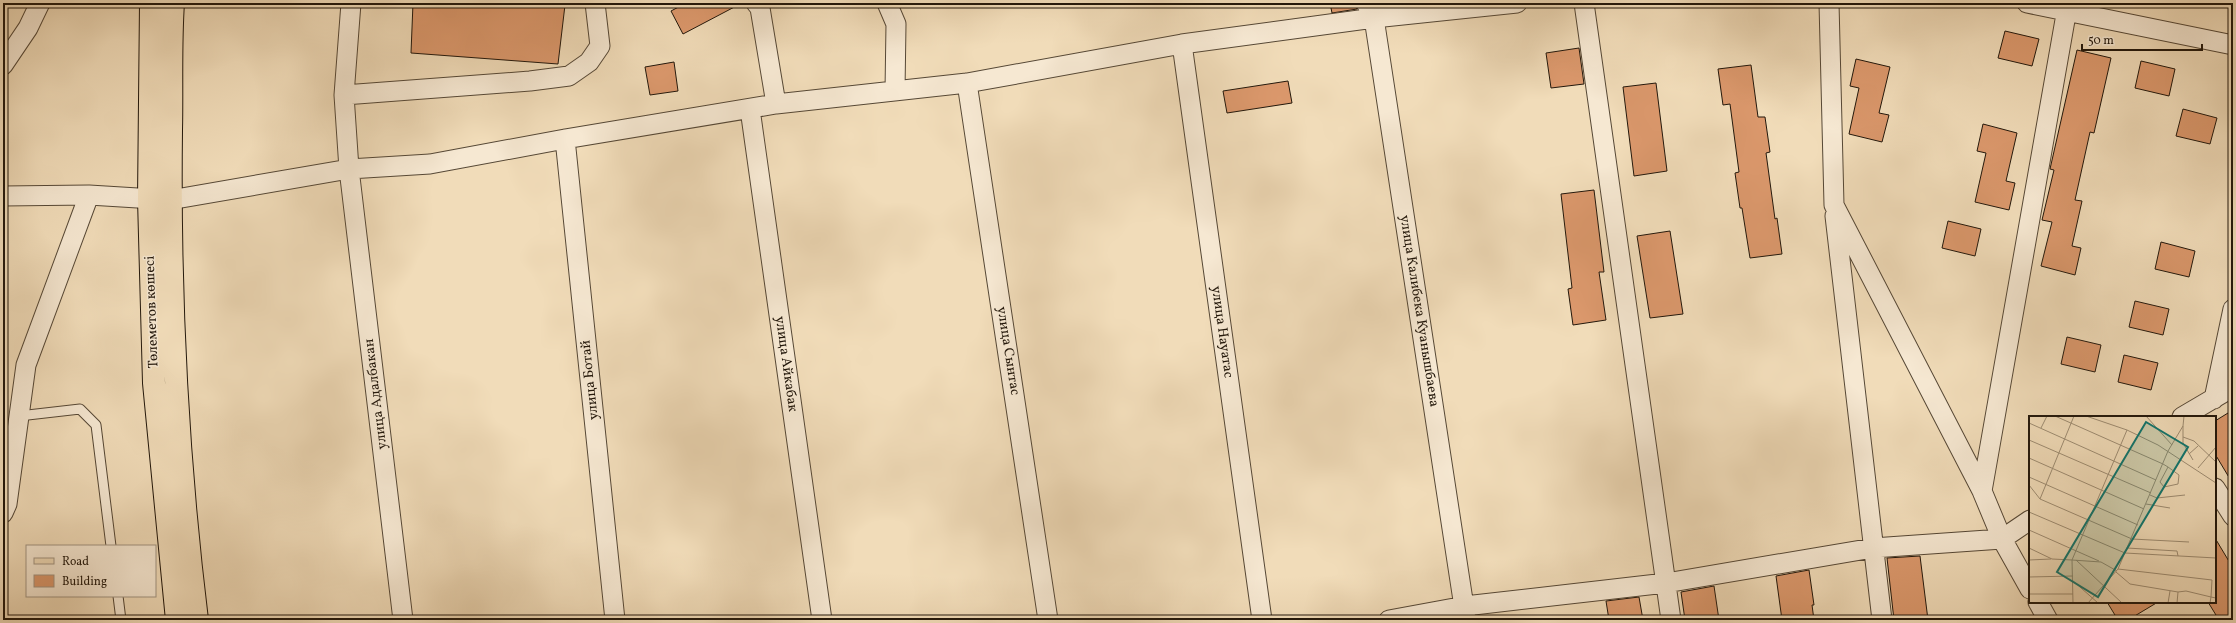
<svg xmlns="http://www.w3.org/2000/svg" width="2236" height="623" viewBox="0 0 2236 623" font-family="Vollkorn,serif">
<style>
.building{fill:#db986c;stroke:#22170b}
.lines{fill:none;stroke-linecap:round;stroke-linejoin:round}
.lane-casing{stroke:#564836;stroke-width:11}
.street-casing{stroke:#564836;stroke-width:21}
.primary-casing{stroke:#22170b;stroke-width:24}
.lane{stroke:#f6e8d2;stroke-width:9}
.street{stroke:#f6e8d2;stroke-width:19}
.primary{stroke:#f1dcb9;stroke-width:22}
.labels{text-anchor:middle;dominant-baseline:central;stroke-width:3;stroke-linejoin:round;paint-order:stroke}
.street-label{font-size:14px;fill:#22170b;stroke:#f6e8d2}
.inset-road{fill:none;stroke:#9e8d73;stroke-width:1}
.view{fill:#0f766e;fill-opacity:0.15;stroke:#0f766e;stroke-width:2}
.inset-edge{fill:none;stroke:#22170b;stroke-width:2}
</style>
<rect width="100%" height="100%" fill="#f1dcb9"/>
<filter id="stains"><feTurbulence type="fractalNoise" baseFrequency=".005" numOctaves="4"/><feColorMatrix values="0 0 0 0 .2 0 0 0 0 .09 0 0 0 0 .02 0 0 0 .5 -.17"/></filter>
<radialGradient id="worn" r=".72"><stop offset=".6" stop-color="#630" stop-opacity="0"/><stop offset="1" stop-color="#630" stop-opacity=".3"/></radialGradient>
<!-- building -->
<path class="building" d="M413,3h116l36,2 -7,59 -147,-11z
M686,3h56l-59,31 -12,-23z
M1330,3h25l2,6 -25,4z
M2005,31l34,8 -7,27 -34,-8z
M1579,48l5,36 -33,4 -5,-35z
M2077,50l34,8 -17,75 -4,-1 -15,68 7,1 -10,45 9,2 -6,27 -34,-9 11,-44 -10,-2 12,-50 -4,-1z
M1856,59l34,8 -11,46 10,2 -7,27 -33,-8 10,-46 -9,-2z
M2141,61l34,8 -6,27 -34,-8z
M674,62l4,29 -28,4 -5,-28z
M1751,65l7,52h7l5,35 -4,1 9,66 2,-1 5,36 -32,4 -8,-50h-2l-5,-35 4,-1 -9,-68 -7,1 -5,-36z
M1288,81l4,22 -65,10 -4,-22z
M1656,83l11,88 -33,5 -11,-89z
M2183,109l34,9 -7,26 -34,-8z
M1983,124l34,9 -11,48 9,2 -6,27 -34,-8 11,-49 -9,-2z
M1594,190l10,82h-5l7,48 -33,5 -5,-36 4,-1 -11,-94z
M1948,221l33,8 -6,27 -33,-8z
M1670,231l13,83 -33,4 -13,-82z
M2161,242l34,9 -6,26 -34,-8z
M2135,301l34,8 -6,26 -34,-8z
M2067,337l34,8 -6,27 -34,-8z
M2124,355l34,8 -7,27 -33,-8z
M2228,413l5,8v63l-18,-30v-33z
M2215,538l18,30v52h-14l-11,-18h7z
M1920,556l8,64h-34l-7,-62z
M1809,570l5,35h-2l2,15h-32l-6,-44z
M1714,586l5,34h-34l-4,-28z
M1639,597l4,23h-34l-3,-19z
M2107,602h51l-30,18h-10z"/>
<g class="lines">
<!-- lane casing -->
<g class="lane-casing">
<path id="lane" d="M19,416l61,-7 16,16 15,121
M118,596l3,24"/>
</g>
<!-- street casing -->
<g class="street-casing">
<path id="street" d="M351,3l-7,92 5,74 54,451
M756,3l4,5 16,96
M887,3l9,21 -1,67
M1366,3l8,15 92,602
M1584,3l87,617
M1829,3l5,202 148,286 20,48 28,-19
M2027,3l206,42
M1182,44l80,576
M3,65l25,-37 12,-25
M967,83l81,537
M344,95l186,-14 39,-5 20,-14 11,-16 -5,-43
M750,109l72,511
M565,139l50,481
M3,196l86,-1 81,5 179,-31 81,-5 135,-25 211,-35 191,-21 215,-39 192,-26 143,-15
M1835,216l47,404
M2214,399l19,-90
M2182,417l51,-30
M2215,488l18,28
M1982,491l86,-488
M3,513l4,-9 19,-139 63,-170
M2038,602l10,18
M1389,620l76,-14 201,-23 207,-35 129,-9 28,50"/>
</g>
<!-- primary casing -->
<g class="primary-casing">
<path id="primary" d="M151,3l-2,196 5,184 23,237
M173,3c-3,42 -1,85 -2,127 -2,163 6,328 26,490"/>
</g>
<!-- lane -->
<use href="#lane" class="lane"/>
<!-- street -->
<use href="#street" class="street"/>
<!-- primary -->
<use href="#primary" class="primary"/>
</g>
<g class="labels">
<!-- street labels -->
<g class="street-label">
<text transform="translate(1419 311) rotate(81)">улица Калибека Куанышбаева</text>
<text transform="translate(152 312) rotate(-92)">Төлеметов көшесі</text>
<text transform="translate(1222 332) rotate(82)">улица Науатас</text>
<text transform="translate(1008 351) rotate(81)">улица Сынтас</text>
<text transform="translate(786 364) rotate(82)">улица Айкабак</text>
<text transform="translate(590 380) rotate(-96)">улица Ботай</text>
<text transform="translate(376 394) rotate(-97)">улица Адалбакан</text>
</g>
</g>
<!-- overview -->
<g transform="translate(2029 416)">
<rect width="187" height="187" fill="#f1dcb9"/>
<path class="inset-road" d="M26,0l108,48 5,3 11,8 -1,9 -14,3 -4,-5 8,-15M57,0l41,14 31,15 58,38M117,0l26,29M0,7l127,57M154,10v17l10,17M12,12l6,-12M154,21l11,4 22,21M0,24l122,53M160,38l9,-8M0,42l115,51M169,52l18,-21M0,61l109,48M0,69l11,14 92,40 57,3M121,79l7,3 28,-3M11,83l34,-83M117,88l24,4M0,96l96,41 91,5M0,114l70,31M0,132l23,11 20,1 55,-130M98,132l50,3 1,5M0,144l22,-1M47,144l46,43M89,153l94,11 -1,17 5,1M87,156l14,12 48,8 -1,11M0,161l44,-1M43,164l26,23M149,176l8,-1 25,6 -1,6M0,178h44M44,187l-1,-43 29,2 16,9M59,187l30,-34 50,-118 15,-25 1,-10M139,187l2,-12"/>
<path class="view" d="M117,6l42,25 -90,150 -41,-25z"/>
<rect width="187" height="187" class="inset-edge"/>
</g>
<!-- margin -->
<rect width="2236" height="623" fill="none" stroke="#f1dcb9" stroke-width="16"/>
<rect x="4" y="4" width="2228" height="615" fill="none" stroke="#22170b" stroke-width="2"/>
<rect x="8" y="8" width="2220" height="607" fill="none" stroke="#22170b"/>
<!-- legend -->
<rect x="26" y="545" width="130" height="52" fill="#f6e8d2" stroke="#a19482"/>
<rect x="34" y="558" width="20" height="6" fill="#f1dcb9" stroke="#a19482"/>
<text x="62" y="565" font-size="12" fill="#22170b">Road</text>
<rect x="34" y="575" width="20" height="12" fill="#db986c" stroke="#a19482"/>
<text x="62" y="585" font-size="12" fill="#22170b">Building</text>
<!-- scale -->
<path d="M2082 44v6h120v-6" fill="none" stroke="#22170b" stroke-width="2"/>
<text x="2088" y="44" font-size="12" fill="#22170b" stroke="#f6e8d2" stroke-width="3" paint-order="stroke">50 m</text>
<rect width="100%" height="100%" filter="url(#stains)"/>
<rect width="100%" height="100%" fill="url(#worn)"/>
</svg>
